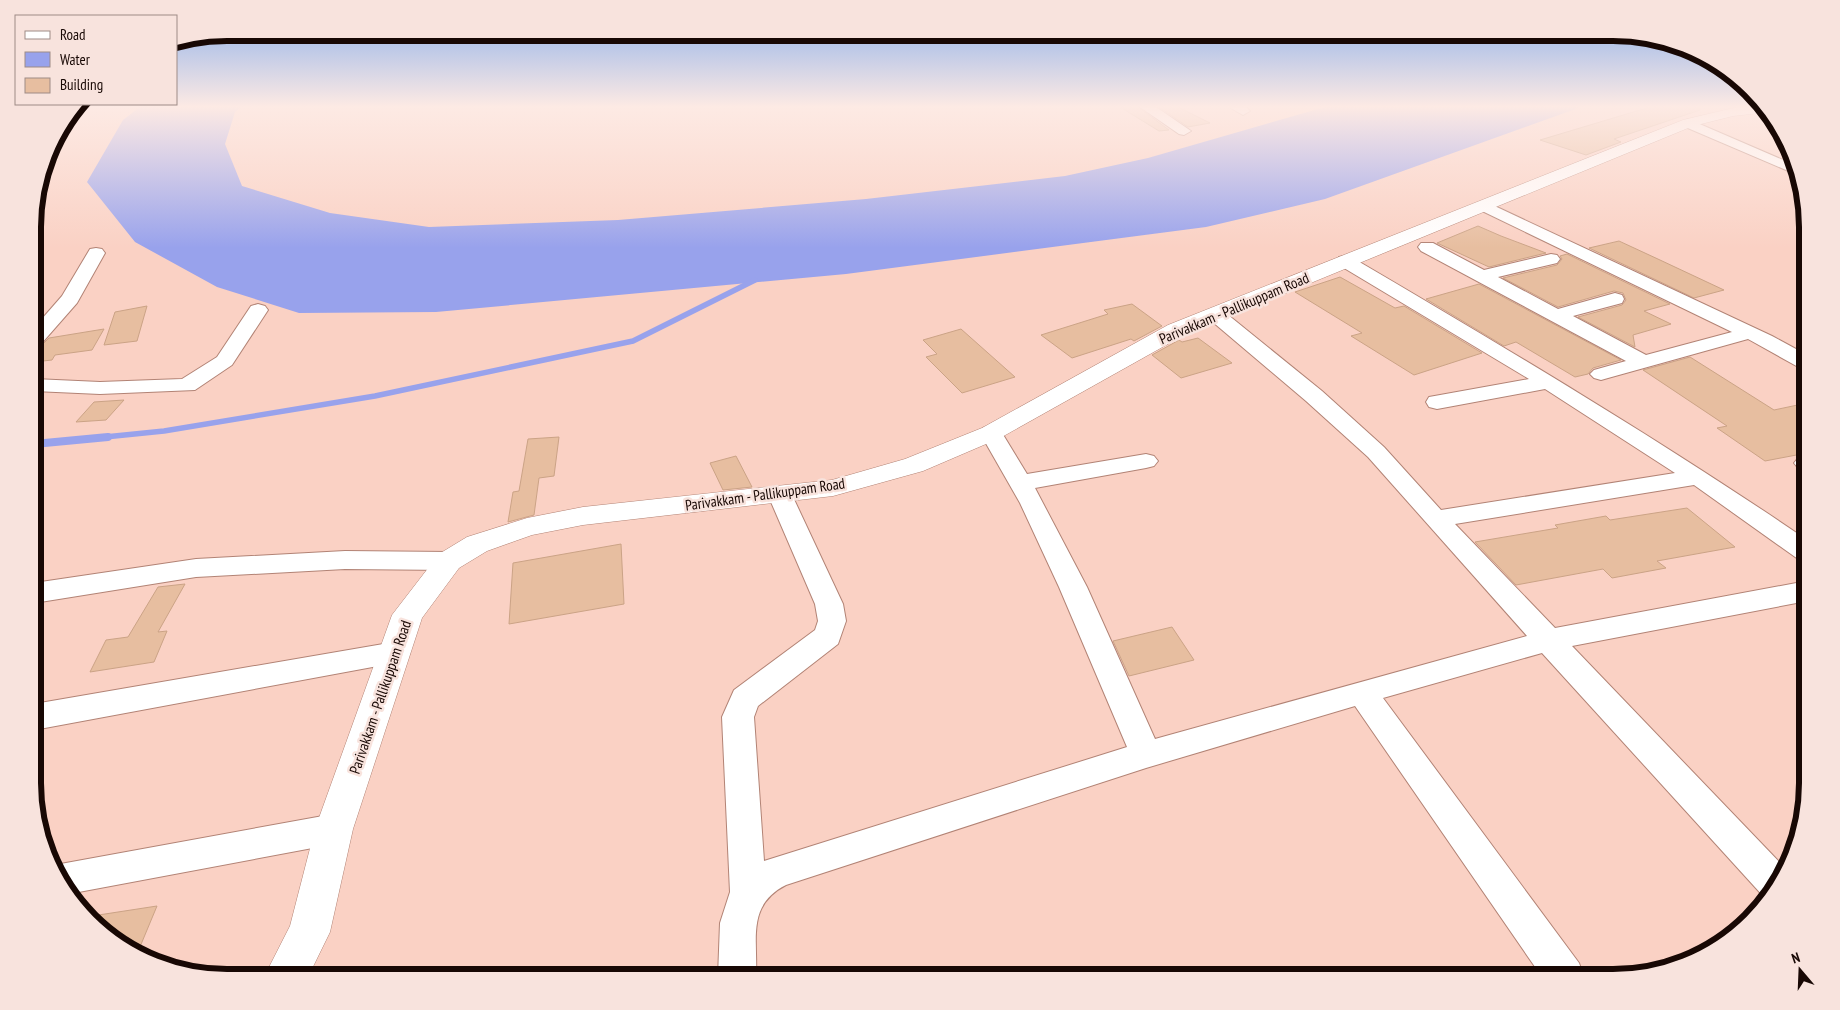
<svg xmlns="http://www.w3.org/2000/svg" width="1840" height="1010" viewBox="0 0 1840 1010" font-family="'PT Sans Narrow',sans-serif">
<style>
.water{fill:#98a2ec}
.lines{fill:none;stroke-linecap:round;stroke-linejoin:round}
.stream-far1{stroke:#98a2ec;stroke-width:5.5}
.stream{stroke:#98a2ec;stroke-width:8}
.building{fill:#e7bea0;stroke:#cba386}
.street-casing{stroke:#b28375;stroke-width:2}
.secondary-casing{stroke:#b28375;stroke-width:1}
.street{fill:#fff;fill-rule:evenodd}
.secondary{fill:#fff;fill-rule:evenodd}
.labels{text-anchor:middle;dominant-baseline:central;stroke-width:5;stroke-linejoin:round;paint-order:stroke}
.street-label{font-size:15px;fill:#180804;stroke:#f8e3dd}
.rim{fill:none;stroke:#180804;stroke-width:6}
</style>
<rect width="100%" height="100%" fill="#fad1c4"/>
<!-- water -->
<path class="water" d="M140,107h101l-6,5 -10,32 17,42 88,27 99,14 189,-7 248,-21 199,-23 83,-18 177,-51h256l-256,92 -119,28 -360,47 -410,38 -137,1 -82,-26 -82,-45 -48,-60 36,-62z"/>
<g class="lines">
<!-- stream-far1 -->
<path class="stream-far1" d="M95,438l69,-7 211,-35 258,-55 122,-61"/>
<!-- stream -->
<path class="stream" d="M34,444l74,-7"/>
</g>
<!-- building -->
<path class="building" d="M1120,107h18l31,23 -10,1z
M1159,107h19l32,16 -22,4z
M1650,107h49l1,3 -86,29 7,3 -35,13 -46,-15z
M1478,226l23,10 45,17 -57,14 -52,-24z
M1619,241l41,19 64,30 -30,8 -105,-50z
M1567,254l103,50 -26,7 27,13 -38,11 2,12 -57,-30 44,-12 4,-5 -3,-7 -9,-2 -56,16 -55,-29 54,-13 5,-6 -2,-3z
M1340,277l55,31 9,-2 78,47 -68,22 -63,-39 11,-3 -67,-41z
M1479,284l142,76 -28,8 -5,6 -13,3 -59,-35 -12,4 -78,-47z
M1132,304l30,22 -28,15 -3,-2 -59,19 -31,-23 67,-21 -4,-4z
M147,306l-10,35 -33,4 11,-33z
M104,329l-12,21 -37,5 -3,5 -18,2v-14l8,-3 7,-7z
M961,329l54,48 -53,16 -36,-36 11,-3 -14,-14z
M1198,338l34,25 -51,15 -29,-23 27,-15 3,2z
M1690,357l84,53 33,-7v50l-42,8 -48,-33 10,-2 -84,-56z
M124,400l-18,20 -30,2 18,-20z
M559,437l-5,39 -15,2 -5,37 -26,7 5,-30 6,-1 9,-52z
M736,456l16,31 -29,3 -13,-27z
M1687,508l48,39 -78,14 9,7 -54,10 -9,-9 -87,16 -41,-43 83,-14 -3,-3 51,-9 4,4z
M621,544l3,60 -115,20 4,-61z
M185,584l-27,48 9,-1 -13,31 -64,10 16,-32 22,-3 30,-50z
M1172,627l22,33 -65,16 -16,-35z
M157,906l-20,48 -7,-2 -38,-36z"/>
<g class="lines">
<!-- street casing -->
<g class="street-casing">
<path id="street" d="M1140,107h16l35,24 -7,4 -5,-1z
M1229,107h17l4,4 -7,4z
M1688,119l109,47 3,10 -117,-50 -2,-3z
M1484,201l288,135 35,19v15l-7,-2 -52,-29 -140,39 -7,2 -7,-2 -4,-4 4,-4 32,-9 -205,-110 -3,-4 3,-4h12l51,27 67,-16 6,1 3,4 -3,4 -59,14 60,32 57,-16 7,2 2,4 -2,4 -49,13 73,39 86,-23 -254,-123 -2,-3 2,-3z
M96,248l6,1 3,4 -28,50 -36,41 -7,2v-18l28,-32 28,-47z
M1345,256l6,1c155,91 308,182 456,283v22l-9,-3 -104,-74 -239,39 100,104 252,-47v20l-235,45 213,222 -3,12 -18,17 -222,-244 -159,45 196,265 5,14h-42l-187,-271 -209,62 -360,117c-40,20 -28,55 -30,92h-38l2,-54 10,-31 -8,-175 12,-27 81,-60 3,-9 -3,-17 -47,-109 3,-6 9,-2 9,2 3,6 51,109 3,17 -8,23 -80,62 -4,11 10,144 363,-114 -68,-160 -39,-84 -40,-70 3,-5 8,-2 8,2 28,46 119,-20 8,2 4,5 -4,5 -8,2 -111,20 52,99 68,152 372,-103 -159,-179 -62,-56 -98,-83 -3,-4 3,-4h14l100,81 62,56 57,63 234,-37 -130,-84 -108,20 -8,-2 -3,-5 3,-5 100,-18 -190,-114 -3,-4 3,-4z
M258,304l7,2 3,4 -36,55 -37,25 -95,4 -66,-3v-12l66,3 82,-3 35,-22 34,-51z
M1807,456v14l-9,-2 -4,-5 4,-5z
M345,551l104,1 9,3 4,6 -4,6 -9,3 -104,-1 -149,8 -162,26v-20l162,-24z
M395,642l10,3 5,8 -5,8 -371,69v-26z
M334,814l12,4 5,11 -5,11 -12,4 -266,50 -13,-29z"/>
</g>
<!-- secondary casing -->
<g class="secondary-casing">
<path id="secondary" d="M1738,107h24l6,5 -35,4 -40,10 -509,209 -184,103 -77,33 -90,25 -250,29 -51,10 -45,16 -28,17 -37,50 -69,211 -23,103 -22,45h-44l26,-51 25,-97 77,-214 47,-61 28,-17 60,-19 56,-11 249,-27 73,-21 77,-31 186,-103 515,-205z"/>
</g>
<!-- street -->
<use href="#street" class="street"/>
<!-- secondary -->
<use href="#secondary" class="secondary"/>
</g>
<!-- sky -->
<linearGradient id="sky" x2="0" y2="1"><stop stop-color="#88adea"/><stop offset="0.43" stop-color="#fdeae4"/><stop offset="1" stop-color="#fdeae4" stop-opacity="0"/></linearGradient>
<rect width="1840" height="248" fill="url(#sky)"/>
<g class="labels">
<!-- street labels -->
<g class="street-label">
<text transform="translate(1234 308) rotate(-23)">Parivakkam - Pallikuppam Road</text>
<text transform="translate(765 494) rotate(-8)">Parivakkam - Pallikuppam Road</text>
<text transform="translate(380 697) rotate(-71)">Parivakkam - Pallikuppam Road</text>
</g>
</g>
<!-- crop -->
<path d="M0 0H1840V1010H0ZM227 41H1613A186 186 0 0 1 1799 227V783A186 186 0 0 1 1613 969H227A186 186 0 0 1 41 783V227A186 186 0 0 1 227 41Z" fill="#f8e3dd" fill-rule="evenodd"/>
<path class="rim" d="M227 41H1613A186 186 0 0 1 1799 227V783A186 186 0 0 1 1613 969H227A186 186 0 0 1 41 783V227A186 186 0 0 1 227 41Z"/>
<!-- legend -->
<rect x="15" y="15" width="162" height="90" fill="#f8e3dd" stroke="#9e8b86"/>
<rect x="25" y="31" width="25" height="8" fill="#ffffff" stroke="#9e8b86"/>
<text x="60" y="40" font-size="15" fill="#180804">Road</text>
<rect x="25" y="52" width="25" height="15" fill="#98a2ec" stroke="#9e8b86"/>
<text x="60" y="65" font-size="15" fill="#180804">Water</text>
<rect x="25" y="78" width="25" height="15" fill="#e7bea0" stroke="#9e8b86"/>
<text x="60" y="90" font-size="15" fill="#180804">Building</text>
<!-- north arrow -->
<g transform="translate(1800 970) rotate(341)" stroke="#f8e3dd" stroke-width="4" paint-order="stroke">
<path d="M0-4L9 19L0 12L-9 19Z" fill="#180804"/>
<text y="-8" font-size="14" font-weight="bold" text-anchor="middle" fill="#180804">N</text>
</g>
</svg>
